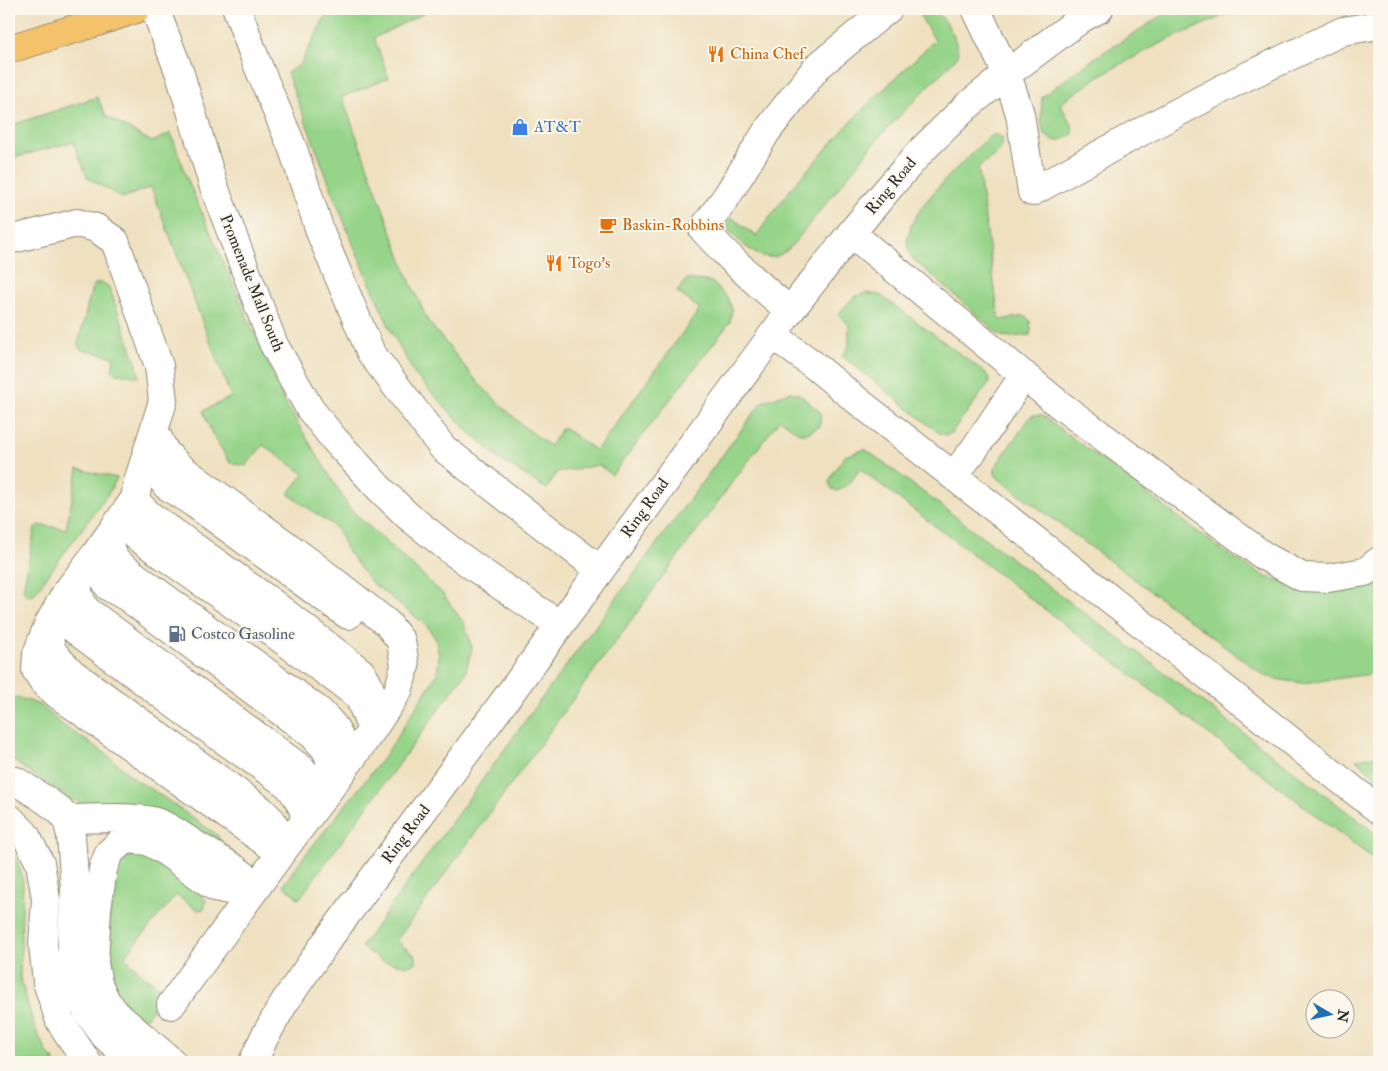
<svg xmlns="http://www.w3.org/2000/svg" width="1388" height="1071" viewBox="0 0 1388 1071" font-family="'IM FELL Double Pica',serif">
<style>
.green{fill:#96d489;stroke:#60805a}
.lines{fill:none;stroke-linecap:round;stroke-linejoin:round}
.minor-casing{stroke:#8d8676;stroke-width:30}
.major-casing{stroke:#8d8676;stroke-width:30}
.minor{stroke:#fff;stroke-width:28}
.major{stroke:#f3c26a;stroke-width:28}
.labels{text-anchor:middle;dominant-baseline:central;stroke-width:4;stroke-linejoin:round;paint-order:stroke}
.food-label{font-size:16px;fill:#c56008;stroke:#fbf7ec;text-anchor:start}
.shop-label{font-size:16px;fill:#366cbe;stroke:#fbf7ec;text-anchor:start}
.street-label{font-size:16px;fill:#2b2b2b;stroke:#fbf7ec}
.service-label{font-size:16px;fill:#4e5e75;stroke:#fbf7ec;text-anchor:start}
</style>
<rect width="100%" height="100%" fill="#fbf7ec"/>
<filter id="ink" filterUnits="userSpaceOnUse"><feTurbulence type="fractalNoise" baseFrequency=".02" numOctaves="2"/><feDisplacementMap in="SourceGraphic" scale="10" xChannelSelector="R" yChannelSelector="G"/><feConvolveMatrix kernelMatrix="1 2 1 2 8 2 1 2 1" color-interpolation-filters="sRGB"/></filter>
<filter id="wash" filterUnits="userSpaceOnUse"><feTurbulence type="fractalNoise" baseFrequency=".0096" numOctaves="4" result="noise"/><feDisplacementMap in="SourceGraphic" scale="20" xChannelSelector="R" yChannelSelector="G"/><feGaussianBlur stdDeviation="1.12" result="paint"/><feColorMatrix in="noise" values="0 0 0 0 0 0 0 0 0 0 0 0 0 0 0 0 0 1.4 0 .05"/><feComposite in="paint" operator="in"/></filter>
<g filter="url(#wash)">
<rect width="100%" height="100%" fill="#efe0c0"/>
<!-- green -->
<path class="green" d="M329,9h103l-58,29 15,40 -47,19 66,180 20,44 51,63 43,41 28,21 13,-19 33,24 104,-142 -23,-17 10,-13 25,3 15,15 5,12 -2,13 -118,153 -13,-10 -42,7 -10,17 -48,-30 -38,-35 -46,-49 -25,-46 -42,-97 -61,-159 13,-8z
M929,9c17,5 29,31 29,47l-77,79 -91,113c-6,4 -11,9 -18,9 -17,2 -36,-19 -47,-31l6,-9 25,19 36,-49 65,-72 78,-75 -15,-24z
M1178,9h61l-78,34 -62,33 -39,28 12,21 1,9c-13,7 -16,11 -29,0l-3,-13 1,-24 54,-40 70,-44z
M97,97l9,19 46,26 19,-9 17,48 96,220 66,108 92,84 22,30 8,25 -7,26 -166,225 -16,-14 15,-21 87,-108 52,-82 2,-18 -4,-18 -9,-13 -55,-43 -23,-30 -9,-19 -5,-7 -46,-32 16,-20 -41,-29 -17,21 -16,-3 -18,-29 -9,-23 28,-14 -80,-210 -29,11 -35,-21 -14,-35 -64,17v-33z
M994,134l8,4c4,14 -14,21 -24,29l21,153 26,-4 5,5 1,9 -1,5 -19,2 -10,-1 -89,-78c-4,-8 -6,-14 -4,-22 6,-32 58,-76 81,-99z
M96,283h7l6,4 28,78 2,12 -24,-4 -3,-3 2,-12 -4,-2 -30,-7 -2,-5 14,-56z
M866,293l14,2 106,78 3,6v4l-38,50 -5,2 -7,-2 -97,-77 7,-10v-21l-11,-11 16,-17z
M790,392l9,2 22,19 -1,13 -12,7h-9l-19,-14 -52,69 -332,453 20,15v7l-8,3 -26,-5 -21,-14 175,-241 223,-300 3,-4z
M1034,415h8l183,137 41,25 36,9 31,5 30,-3 16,-4v89l-77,10 -21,-3 -16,-4 -266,-197 -4,-5v-7l35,-50z
M865,449l276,206 238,181v27l-519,-394 -12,16 -10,6 -6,-2 -3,-7 5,-11 11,-15z
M78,469l39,9 -7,13 -76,103 -3,2 -4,-1 -4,-5 12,-62 3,-3 28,4z
M9,698h10l11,3 11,5 23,20 41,27 32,28 16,9 64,45 4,6 -3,5 -146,-46 -53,-35 -10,-9z
M1379,756v24l-23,-21z
M9,847l8,13 6,20 -3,97 15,52 13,25 8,8h-47z
M136,854l13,2 51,37 6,8 -2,8 -6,1 -22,-15 -52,62 20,19 21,15 -18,26h-9l-21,-18 -7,-21 -4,-29 10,-84 7,-5z"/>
</g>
<g filter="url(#ink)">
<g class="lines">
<!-- minor casing -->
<g class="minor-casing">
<path id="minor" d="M155,9l25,65 33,110 60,159 37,66 24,30 46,50 28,27 44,35 42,30 66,44
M237,9l19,52 37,88 28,85 50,119 72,95 157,122
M976,9l31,65 13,40 12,78 101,-56 104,-55 106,-50 36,-6
M851,233l209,172 204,151 38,21 26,1 37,-6 14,-11
M9,240l68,-17 19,5 19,13 44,125 4,35 -25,81 -7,40 5,14 125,88 91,67 8,8 12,31
M790,311c-31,-26 -61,-52 -87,-82l24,-33 40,-65 50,-64 71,-58
M773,335l42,31 39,32 525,412
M154,430l11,22 13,14 130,95 79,62 14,18 4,25 -7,25 -26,39 -42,58 -49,65 -110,152
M153,442l-2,17 4,11 12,16 28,18 153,111
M953,476l20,-25 51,-76
M134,500l-37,52 5,23 7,12 18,10 186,138 12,13 5,11v29
M134,500l15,15 126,90 86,67c10,16 11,20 11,39
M109,535l2,14 4,12 204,150c14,14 21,19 22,40 1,7 0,13 -3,20
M97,552l-31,41 -18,32 -11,29 -1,16 7,11 14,13 224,159
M81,573c-5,17 -4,22 5,37l217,160c7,15 9,27 7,44
M70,590c-5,15 -6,20 0,36l123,92 95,67c8,10 15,19 17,32
M48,625c1,28 5,28 24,48l188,136 12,12 8,15 1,17
M9,781h7l28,18 15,11 8,9 4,17 4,53 -3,45v33l6,26 9,18 18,25 18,16 16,10
M9,818l16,16 15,29 6,36 -3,46 4,37 13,39 27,41
M67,819c27,0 59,-3 85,2 14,3 32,17 44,24 22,14 43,24 61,42
M172,1062l-55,-47 -11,-14 -8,-17 -4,-21 3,-54 6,-40 6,-16 10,-9 10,-5 19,2 14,8 53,38 14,3 18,1 10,-4
M253,1062l11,-24 20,-35 42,-61 199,-269 265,-362 61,-78 36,-43 34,-39 46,-45 40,-32 75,-56 17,-9"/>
</g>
<!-- major casing -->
<g class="major-casing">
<path id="major" d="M9,49l88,-27 39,-13"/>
</g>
<!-- minor -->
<use href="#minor" class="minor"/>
<!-- major -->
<use href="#major" class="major"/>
</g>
</g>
<!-- icons -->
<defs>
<g id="restaurant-bare" transform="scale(1.35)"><path d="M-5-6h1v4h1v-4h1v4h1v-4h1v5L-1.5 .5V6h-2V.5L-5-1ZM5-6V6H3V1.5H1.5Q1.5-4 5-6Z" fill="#e8710a" stroke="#fbf7ec" stroke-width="2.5" paint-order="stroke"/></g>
<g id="shop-bare" transform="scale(1.35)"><path d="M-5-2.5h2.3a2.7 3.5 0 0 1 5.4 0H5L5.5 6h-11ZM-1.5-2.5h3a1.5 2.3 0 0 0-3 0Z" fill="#3f7fe0" stroke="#fbf7ec" stroke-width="2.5" paint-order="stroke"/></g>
<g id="cafe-bare" transform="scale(1.35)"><path d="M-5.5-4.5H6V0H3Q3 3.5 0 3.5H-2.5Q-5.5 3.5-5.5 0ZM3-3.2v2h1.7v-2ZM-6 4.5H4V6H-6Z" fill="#e8710a" stroke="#fbf7ec" stroke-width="2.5" paint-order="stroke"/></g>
<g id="fuel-bare" transform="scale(1.35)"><path d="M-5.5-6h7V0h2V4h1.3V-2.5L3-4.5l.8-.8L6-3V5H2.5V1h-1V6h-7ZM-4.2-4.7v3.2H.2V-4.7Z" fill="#5c6f8a" stroke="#fbf7ec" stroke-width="2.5" paint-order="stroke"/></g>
</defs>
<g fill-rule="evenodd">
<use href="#restaurant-bare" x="716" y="54"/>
<use href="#shop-bare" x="520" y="127"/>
<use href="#cafe-bare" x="608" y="225"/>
<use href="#restaurant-bare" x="554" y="263"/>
<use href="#fuel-bare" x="177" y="634"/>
</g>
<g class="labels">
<!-- food labels -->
<g class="food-label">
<text x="730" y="54">China Chef</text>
<text x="622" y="225">Baskin-Robbins</text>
<text x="568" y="263">Togo's</text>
</g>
<!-- shop labels -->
<g class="shop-label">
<text x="534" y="127">AT&amp;T</text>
</g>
<!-- street labels -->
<g class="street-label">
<text transform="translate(891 186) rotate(-50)">Ring Road</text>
<text transform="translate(252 283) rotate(68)">Promenade Mall South</text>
<text transform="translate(645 508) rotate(-54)">Ring Road</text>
<text transform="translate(406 834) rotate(-53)">Ring Road</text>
</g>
<!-- service labels -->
<g class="service-label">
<text x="191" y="634">Costco Gasoline</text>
</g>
</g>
<!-- margin -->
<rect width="1388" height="1071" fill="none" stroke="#fbf7ec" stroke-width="30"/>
<!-- north arrow -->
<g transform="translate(1330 1014) rotate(99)"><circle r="24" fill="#fbf7ec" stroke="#a8a59f"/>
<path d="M0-4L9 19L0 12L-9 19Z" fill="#1f6fb2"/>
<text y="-8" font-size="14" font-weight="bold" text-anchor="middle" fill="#2b2b2b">N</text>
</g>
</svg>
